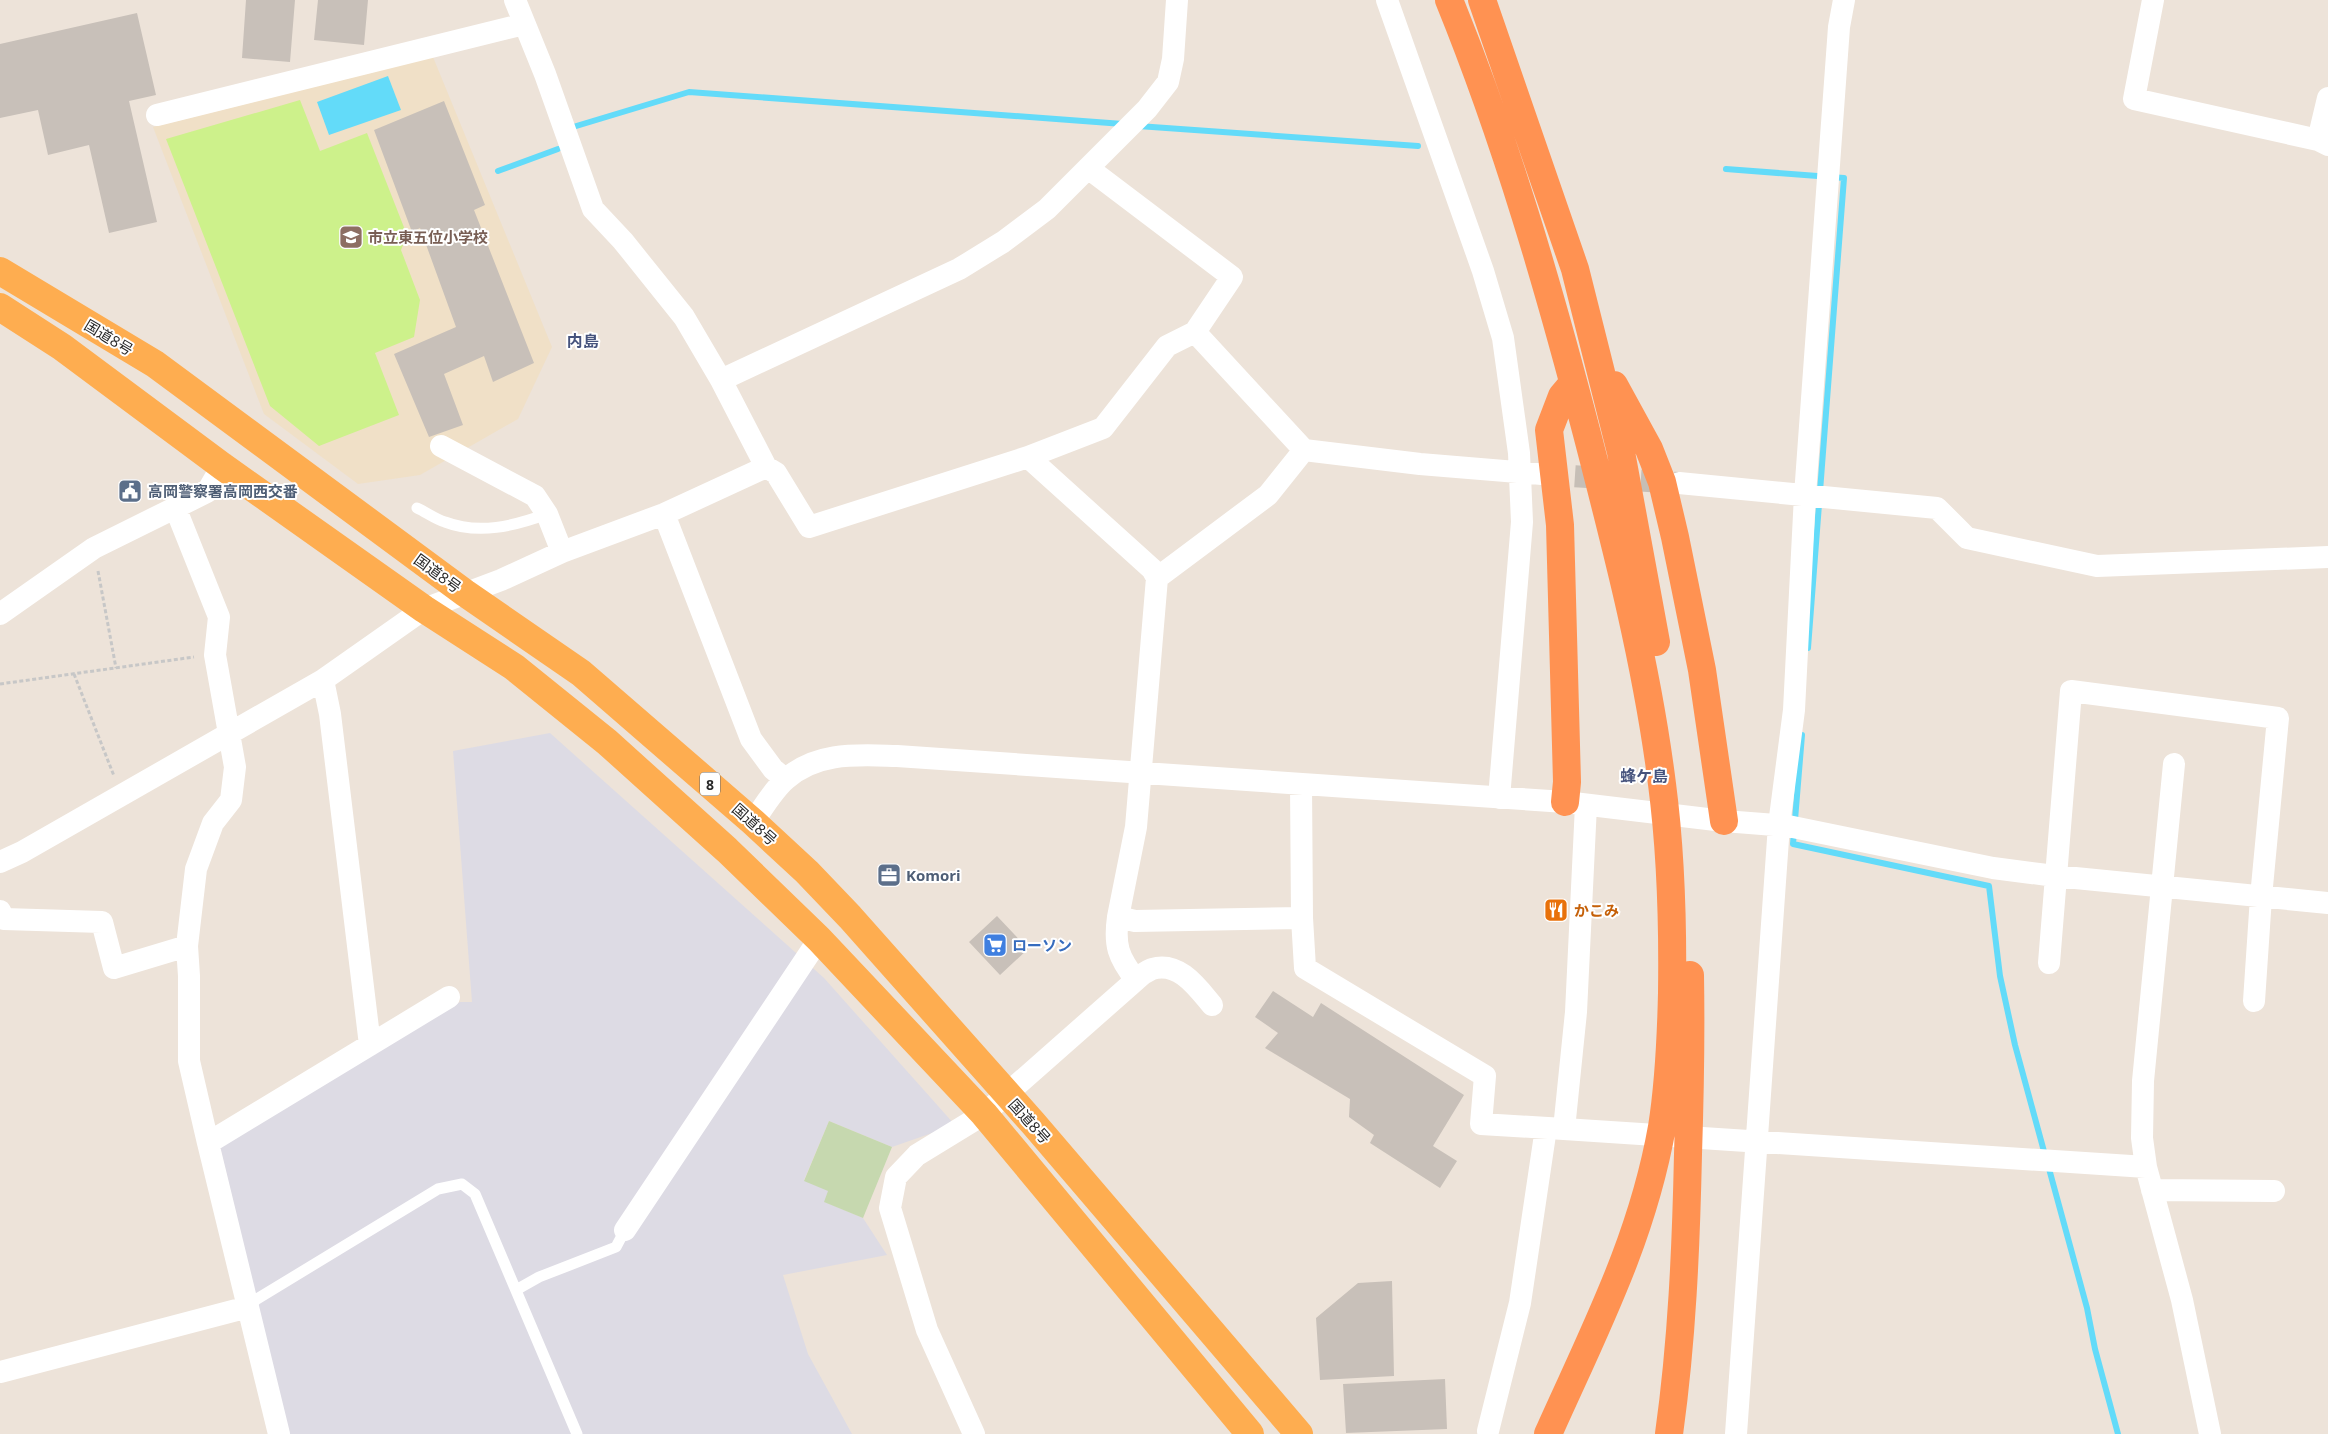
<svg xmlns="http://www.w3.org/2000/svg" width="2328" height="1434" viewBox="0 0 2328 1434" font-family="'Open Sans','Noto Sans JP',sans-serif">
<style>
.industrial{fill:#dddbe4}
.education{fill:#f0e0c7}
.cemetery{fill:#c6d8af}
.pitch{fill:#cdf18b}
.water{fill:#63dbf9}
.lines{fill:none;stroke-linecap:round;stroke-linejoin:round}
.stream{stroke:#63dbf9;stroke-width:6}
.building{fill:#c8c0b9}
.minor-tunnel{stroke:#c6beb6;stroke-width:22;stroke-dasharray:22 11;stroke-linecap:butt}
.path{stroke:#c7c7c7;stroke-width:3;stroke-dasharray:4 2.5;stroke-linecap:butt}
.service{stroke:#fff;stroke-width:11}
.minor{stroke:#fff;stroke-width:22}
.trunk{stroke:#fead50;stroke-width:28}
.motorway{stroke:#ff9252;stroke-width:28}
.labels{text-anchor:middle;dominant-baseline:central;stroke-width:4;stroke-linejoin:round;paint-order:stroke}
.shield{fill:#fff;stroke:#696969;stroke-width:1}
.shield-label{font-size:14px;font-weight:bold;fill:#292929}
.education-label{font-size:15px;font-weight:bold;fill:#785e54;stroke:#fff;text-anchor:start}
.street-label{font-size:15px;fill:#292929;stroke:#fff}
.service-label{font-size:15px;font-weight:bold;fill:#4e5e75;stroke:#fff;text-anchor:start}
.food-label{font-size:15px;font-weight:bold;fill:#c56008;stroke:#fff;text-anchor:start}
.shop-label{font-size:15px;font-weight:bold;fill:#366cbe;stroke:#fff;text-anchor:start}
.neighbourhood-label{font-size:16px;font-weight:bold;fill:#46537d;stroke:#fff}
</style>
<rect width="100%" height="100%" fill="#ede3d9"/>
<!-- industrial -->
<path class="industrial" d="M550,733l274,245 131,147 -63,22 -63,-26 -25,59 25,11 -4,11 38,16 24,37 -104,20 25,79 44,80h-563l-69,-287 240,-145h12l-19,-251z"/>
<!-- education -->
<path class="education" d="M433,57l119,290 -34,72 -98,56 -62,9 -94,-70 -111,-287z"/>
<!-- cemetery -->
<path class="cemetery" d="M829,1121l63,26 -29,71 -39,-16 4,-11 -24,-10z"/>
<!-- pitch -->
<path class="pitch" d="M300,100l20,51 47,-18 40,102 -6,15 19,50 -6,37 -39,16 24,62 -80,31 -49,-40 -104,-267z"/>
<!-- water -->
<path class="water" d="M388,76l13,34 -72,25 -12,-33z"/>
<g class="lines">
<!-- stream -->
<path class="stream" d="M1138,126l280,20
M573,127l116,-35 434,32
M1726,169l118,9 -36,470
M498,171l60,-22
M1802,735l-9,109 196,42 11,90 15,69 30,110
M2048,1165l39,143 8,41 23,85"/>
</g>
<!-- building -->
<path class="building" d="M246,0h49l-5,62 -48,-4z
M318,0h50l-4,45 -50,-5z
M137,13l19,82 -27,6 28,121 -48,11 -20,-88 -41,10 -10,-45 -38,8v-74z
M444,101l41,104 -11,5 60,153 -41,19 -9,-26 -40,18 19,51 -34,12 -35,-83 62,-27 -36,-99 -8,4 -38,-102z
M997,916l31,33 -28,26 -31,-33z
M1273,991l40,26 8,-14 143,92 -31,51 24,15 -17,27 -70,-45 4,-8 -25,-18 1,-18 -85,-51 13,-15 -23,-16z
M1392,1281l2,95 -74,4 -4,-62 42,-35z
M1445,1379l2,50 -101,4 -3,-49z"/>
<g class="lines">
<!-- minor-tunnel -->
<path class="minor-tunnel" d="M1542,474l136,9"/>
<!-- path -->
<path class="path" d="M98,571l18,97
M74,674l40,102
M0,684l194,-27"/>
<!-- service -->
<path class="service" d="M417,508c9,4 18,11 28,14 34,13 69,4 102,-8
M516,1290l23,-13 77,-30 9,-17
M248,1307l9,-8 181,-110 24,-5 13,10 102,240"/>
<!-- minor -->
<path class="minor" d="M515,0l30,74 48,135 30,32 61,76 37,63 45,87 10,6 33,54 219,-70 124,112 5,9 -21,249 -18,90 17,4 167,-3 3,50 180,108 -4,48 83,5 12,-117 10,-207
M1387,0l96,271 20,67 16,115 3,69 -23,276
M2153,0l-19,99 184,41
M2328,98l-10,42 10,5
M157,115l367,-91
M1195,332l109,118
M721,380l238,-111 44,-27 44,-33 100,-100 21,-27 5,-23 4,-59
M441,446l94,50 12,18 15,38
M1028,457l75,-29 64,-82 28,-14 37,-55 -144,-109
M1679,483l258,25 30,30 130,28 231,-9
M175,507l44,110 -4,38 20,112 -4,33 -18,23 -17,46 -9,77 2,30v85l19,82
M664,514l87,225 22,30 12,10
M1157,578l111,-83 36,-45 116,14 122,10
M0,614l94,-66 113,-56 15,-26
M323,680l7,34 40,331
M2174,764l-31,317 -1,57 4,29 36,133 28,134
M1301,784l1,134
M753,822c10,-14 20,-32 33,-43 32,-28 72,-24 111,-23l668,46 159,19 64,5 205,42 62,8 273,27
M0,862l22,-10 301,-172 101,-71 77,-29 61,-28 102,-38 102,-47
M0,911l4,8 98,3 12,46 73,-22
M1118,917c-4,28 0,40 18,63
M2049,963l22,-272 207,27 -17,179 -7,104
M1564,1129l582,38
M2152,1190l122,1
M625,1230l194,-291
M0,1372l248,-65
M1488,1431l32,-128 26,-175
M279,1434l-71,-291 241,-146
M974,1434l-47,-104 -37,-122 6,-31 21,-22 67,-41 152,-134c4,-4 11,-9 16,-11 27,-8 45,18 60,36
M1736,1434l43,-609 15,-115 11,-215 34,-468 5,-27"/>
<!-- trunk -->
<path class="trunk" d="M0,271l155,93 310,229 116,80 172,149 54,50 43,45 183,206 266,311
M0,307l62,40 160,119 202,143 90,58 93,75 120,108 92,89 165,175 266,320"/>
<!-- motorway -->
<path class="motorway" d="M1449,0c57,140 100,288 138,434 30,116 60,231 75,350 9,69 11,139 10,209 -1,44 -3,90 -10,134 -20,113 -68,204 -114,307
M1482,0l93,269 46,183 35,190
M1614,385l35,64 13,33 13,55 27,133 22,151
M1565,802l2,-20 -7,-257 -11,-95 13,-34 11,-13
M1669,1434c13,-93 17,-186 19,-280 2,-60 3,-119 2,-179"/>
</g>
<!-- icons -->
<defs>
<g id="school-square" transform="scale(1.25)"><rect x="-9" y="-9" width="18" height="18" rx="4" fill="#8d6e63" stroke="#fff"/><path d="M0-5L7-2L0 1L-7-2ZM-4 1L0 2.5L4 1V4Q0 6-4 4Z" fill="#fff"/></g>
<g id="civic-square" transform="scale(1.25)"><rect x="-9" y="-9" width="18" height="18" rx="4" fill="#5c6f8a" stroke="#fff"/><path d="M-.6-6.5H3V-4.5H.6V-3L4-1V1h2V6H-6V1h2V-1L-.6-3ZM-1.2 2.5V6h2.4V2.5Z" fill="#fff"/></g>
<g id="office-square" transform="scale(1.25)"><rect x="-9" y="-9" width="18" height="18" rx="4" fill="#5c6f8a" stroke="#fff"/><path d="M-6-3h4V-5.5h4V-3h4V5H-6ZM-1-4.5V-3h2v-1.5ZM-6 0V1H6V0Z" fill="#fff"/></g>
<g id="restaurant-square" transform="scale(1.25)"><rect x="-9" y="-9" width="18" height="18" rx="4" fill="#e8710a" stroke="#fff"/><path d="M-5-6h1v4h1v-4h1v4h1v-4h1v5L-1.5 .5V6h-2V.5L-5-1ZM5-6V6H3V1.5H1.5Q1.5-4 5-6Z" fill="#fff"/></g>
<g id="supermarket-square" transform="scale(1.25)"><rect x="-9" y="-9" width="18" height="18" rx="4" fill="#3f7fe0" stroke="#fff"/><path d="M-6-5.5h2.5l.6 2H6L4.5 2H-2.5L-4.4-4H-6ZM-1.5 3.2a1.3 1.3 0 1 0 .1 0ZM3 3.2a1.3 1.3 0 1 0 .1 0Z" fill="#fff"/></g>
</defs>
<g fill-rule="evenodd">
<use href="#school-square" x="351" y="237"/>
<use href="#civic-square" x="130" y="491"/>
<use href="#office-square" x="889" y="875"/>
<use href="#restaurant-square" x="1556" y="910"/>
<use href="#supermarket-square" x="995" y="945"/>
</g>
<g class="labels">
<!-- shield labels -->
<rect class="shield" x="700" y="772.5" width="20" height="23" rx="4"/>
<g class="shield-label">
<text x="710" y="784">8</text>
</g>
<!-- education labels -->
<g class="education-label">
<text x="368" y="237">市立東五位小学校</text>
</g>
<!-- street labels -->
<g class="street-label">
<text transform="translate(109 337) rotate(31)">国道8号</text>
<text transform="translate(438 573) rotate(36)">国道8号</text>
<text transform="translate(755 824) rotate(42)">国道8号</text>
<text transform="translate(1030 1121) rotate(48)">国道8号</text>
</g>
<!-- service labels -->
<g class="service-label">
<text x="148" y="491">高岡警察署高岡西交番</text>
<text x="906" y="875">Komori</text>
</g>
<!-- food labels -->
<g class="food-label">
<text x="1574" y="910">かこみ</text>
</g>
<!-- shop labels -->
<g class="shop-label">
<text x="1012" y="945">ローソン</text>
</g>
<!-- neighbourhood labels -->
<g class="neighbourhood-label">
<text x="583" y="341">内島</text>
<text x="1644" y="776">蜂ケ島</text>
</g>
</g>
</svg>
